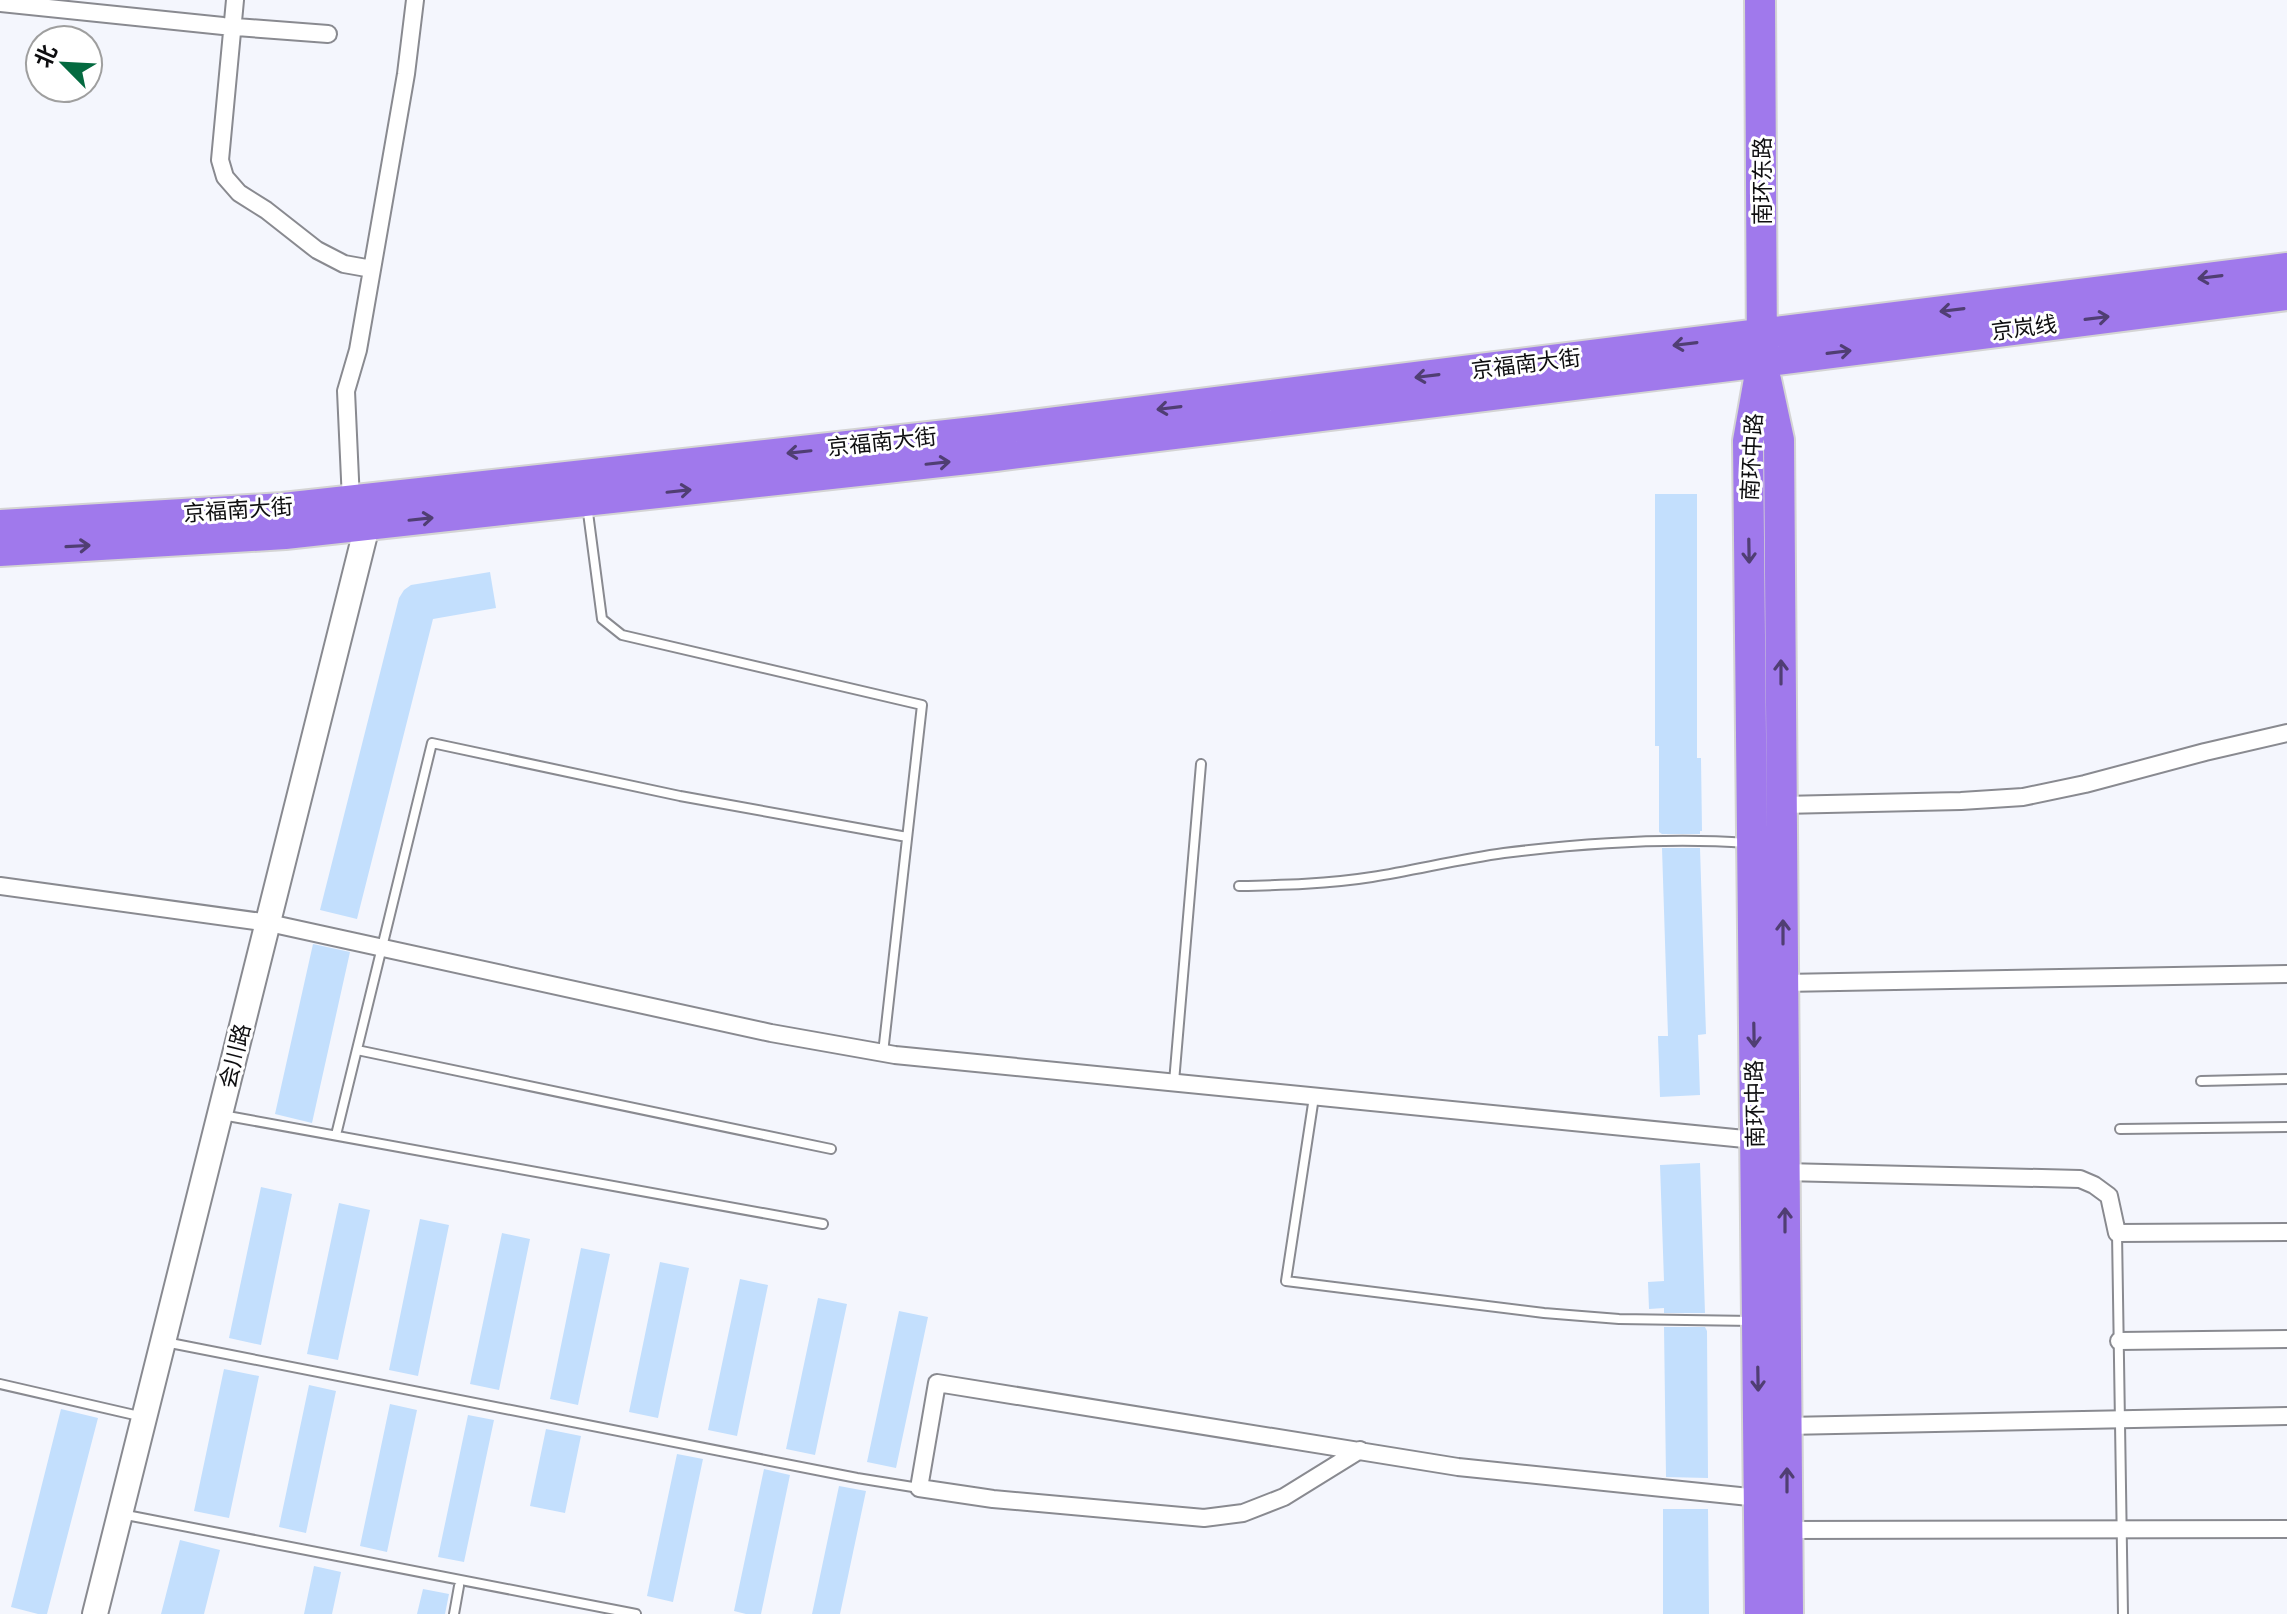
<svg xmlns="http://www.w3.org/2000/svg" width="2287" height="1614" viewBox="0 0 2287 1614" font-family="'Fira Sans','Noto Sans SC',sans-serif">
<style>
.building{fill:#c3dffd}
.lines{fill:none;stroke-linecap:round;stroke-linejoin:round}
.lane-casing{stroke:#898a90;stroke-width:12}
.street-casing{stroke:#898a90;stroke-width:20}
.secondary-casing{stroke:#898a90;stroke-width:28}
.highway-casing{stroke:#d4d4d4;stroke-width:34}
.lane{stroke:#fff;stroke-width:8}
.street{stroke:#fff;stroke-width:16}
.secondary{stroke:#fff;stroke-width:24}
.highway{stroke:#a079ec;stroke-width:30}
.oneway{stroke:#503e73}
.labels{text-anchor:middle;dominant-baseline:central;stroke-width:6;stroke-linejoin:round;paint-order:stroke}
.street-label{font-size:22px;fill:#0e0e10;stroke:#fff}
</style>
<rect width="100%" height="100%" fill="#f4f6fd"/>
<!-- building -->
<path class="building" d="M1655,494h42v264h4l1,73h-2v3h-38l-3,-2v-86h-4z
M490,572l6,36 -63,11 -76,300 -37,-9 79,-312 5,-8 7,-5z
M1662,848h38l6,186 -8,1 2,60 -40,2 -2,-61h10z
M313,944l37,8 -38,171 -37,-9z
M1700,1163l5,150h-41v-5l-15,1 -1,-27 16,-1 -4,-116z
M261,1187l31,7 -31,151 -32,-7z
M339,1203l31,7 -32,150 -31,-6z
M420,1219l29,6 -31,151 -29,-6z
M502,1233l28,6 -31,151 -29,-6z
M581,1248l29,6 -32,151 -28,-6z
M660,1262l29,6 -31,150 -29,-6z
M740,1279l28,6 -31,151 -29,-6z
M818,1298l29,6 -32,151 -29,-6z
M899,1311l29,6 -32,151 -29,-6z
M1664,1327h41l2,4 1,147 -42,-1z
M224,1369l35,7 -30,142 -35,-7z
M309,1385l27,6 -30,142 -27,-6z
M390,1404l27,6 -30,142 -27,-6z
M61,1409l37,9 -51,196h-9l-27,-7z
M468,1415l26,5 -30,142 -26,-5z
M546,1429l35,7 -16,77 -35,-7z
M677,1454l26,5 -30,143 -26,-6z
M764,1469l26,6 -29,139h-15l-12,-3z
M839,1486l27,5 -26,123h-28z
M1663,1509h45l1,105h-46z
M180,1540l40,10 -16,64h-43z
M314,1566l27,6 -9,42h-28z
M423,1589l26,5 -4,20h-28z"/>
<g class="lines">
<!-- lane casing -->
<g class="lane-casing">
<path id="lane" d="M587,505l15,114 20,16 300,70 -39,348
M1239,886c45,-1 89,-2 133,-9 44,-7 88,-18 132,-24 81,-10 162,-16 243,-10
M357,1050l474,99
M2201,1081l86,-2
M1174,1082l27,-318
M1314,1097l-28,184 258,32 75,6 134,2
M222,1115l601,109
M2120,1129l167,-2
M336,1135l96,-392 248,53 227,41
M2117,1233l6,381
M165,1342l692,136 62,10
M0,1384l139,32
M121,1514l515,100
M454,1614l5,-28"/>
</g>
<!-- street casing -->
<g class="street-casing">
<path id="street" d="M235,0l-15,160 5,17 14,16 27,17 51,40 27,14 28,5
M0,3l223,23 105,8
M351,501l-5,-110 12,-41 48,-276 9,-74
M1782,805l179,-4 62,-4 62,-13 120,-32 82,-19
M0,886l269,37 502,110 124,22 860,85
M1783,983l504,-9
M1784,1172l296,7 14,6 15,11 8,37 170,-1
M2119,1341l168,-2
M1786,1426l501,-10
M1360,1450l-76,47 -41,16 -39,5 -211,-19 -74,-11 18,-105 521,84 301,31
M1787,1530l500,-1"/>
</g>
<!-- secondary casing -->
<g class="secondary-casing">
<path id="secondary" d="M95,1614l276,-1104"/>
</g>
<!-- highway casing -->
<g class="highway-casing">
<path id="highway" d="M1760,0l2,362 -14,79 12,1173
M1766,380l13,60 9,1174
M0,525l283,-17 709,-78 1295,-162
M0,551l285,-17 710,-78 767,-94 525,-67"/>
</g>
<!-- lane -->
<use href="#lane" class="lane"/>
<!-- street -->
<use href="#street" class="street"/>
<!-- secondary -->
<use href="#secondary" class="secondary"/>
<!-- highway -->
<use href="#highway" class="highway"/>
</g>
<!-- one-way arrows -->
<defs><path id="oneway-shaft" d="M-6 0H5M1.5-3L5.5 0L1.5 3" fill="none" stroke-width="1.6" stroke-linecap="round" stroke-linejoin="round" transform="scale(2)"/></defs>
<g class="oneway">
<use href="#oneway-shaft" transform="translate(2210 277) rotate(173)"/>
<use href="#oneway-shaft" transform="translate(1952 310) rotate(173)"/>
<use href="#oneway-shaft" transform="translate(2097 318) rotate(-7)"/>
<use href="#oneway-shaft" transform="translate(1685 344) rotate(173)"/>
<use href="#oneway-shaft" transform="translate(1839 352) rotate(-7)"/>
<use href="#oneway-shaft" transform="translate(1427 376) rotate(173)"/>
<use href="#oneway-shaft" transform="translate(1169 408) rotate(173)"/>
<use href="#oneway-shaft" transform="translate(799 452) rotate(174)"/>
<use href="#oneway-shaft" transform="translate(938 463) rotate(-6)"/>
<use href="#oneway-shaft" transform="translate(679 491) rotate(-6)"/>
<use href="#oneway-shaft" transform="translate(421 519) rotate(-6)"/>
<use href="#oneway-shaft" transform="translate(78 546) rotate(-3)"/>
<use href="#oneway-shaft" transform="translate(1749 551) rotate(89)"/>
<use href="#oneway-shaft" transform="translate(1781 672) rotate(-90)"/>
<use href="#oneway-shaft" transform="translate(1783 932) rotate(-90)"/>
<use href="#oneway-shaft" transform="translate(1754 1035) rotate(89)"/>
<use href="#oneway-shaft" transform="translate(1785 1220) rotate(-90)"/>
<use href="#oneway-shaft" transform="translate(1758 1379) rotate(89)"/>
<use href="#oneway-shaft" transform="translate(1787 1480) rotate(-90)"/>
</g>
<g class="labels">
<!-- street labels -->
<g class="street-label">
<text transform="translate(1762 181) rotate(-90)">南环东路</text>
<text transform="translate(2024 328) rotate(-7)">京岚线</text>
<text transform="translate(1526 364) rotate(-7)">京福南大街</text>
<text transform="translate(882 442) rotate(-6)">京福南大街</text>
<text transform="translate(1752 457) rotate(-87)">南环中路</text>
<text transform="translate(238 510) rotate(-4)">京福南大街</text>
<text transform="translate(235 1056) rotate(-76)">会川路</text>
<text transform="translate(1755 1104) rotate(-91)">南环中路</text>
</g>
</g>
<!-- north arrow -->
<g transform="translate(64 64) rotate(294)"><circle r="38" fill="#ffffff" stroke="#9f9f9f" stroke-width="2"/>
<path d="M0-6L14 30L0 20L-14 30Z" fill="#046a40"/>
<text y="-12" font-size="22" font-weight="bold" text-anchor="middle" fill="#0e0e10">北</text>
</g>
</svg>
